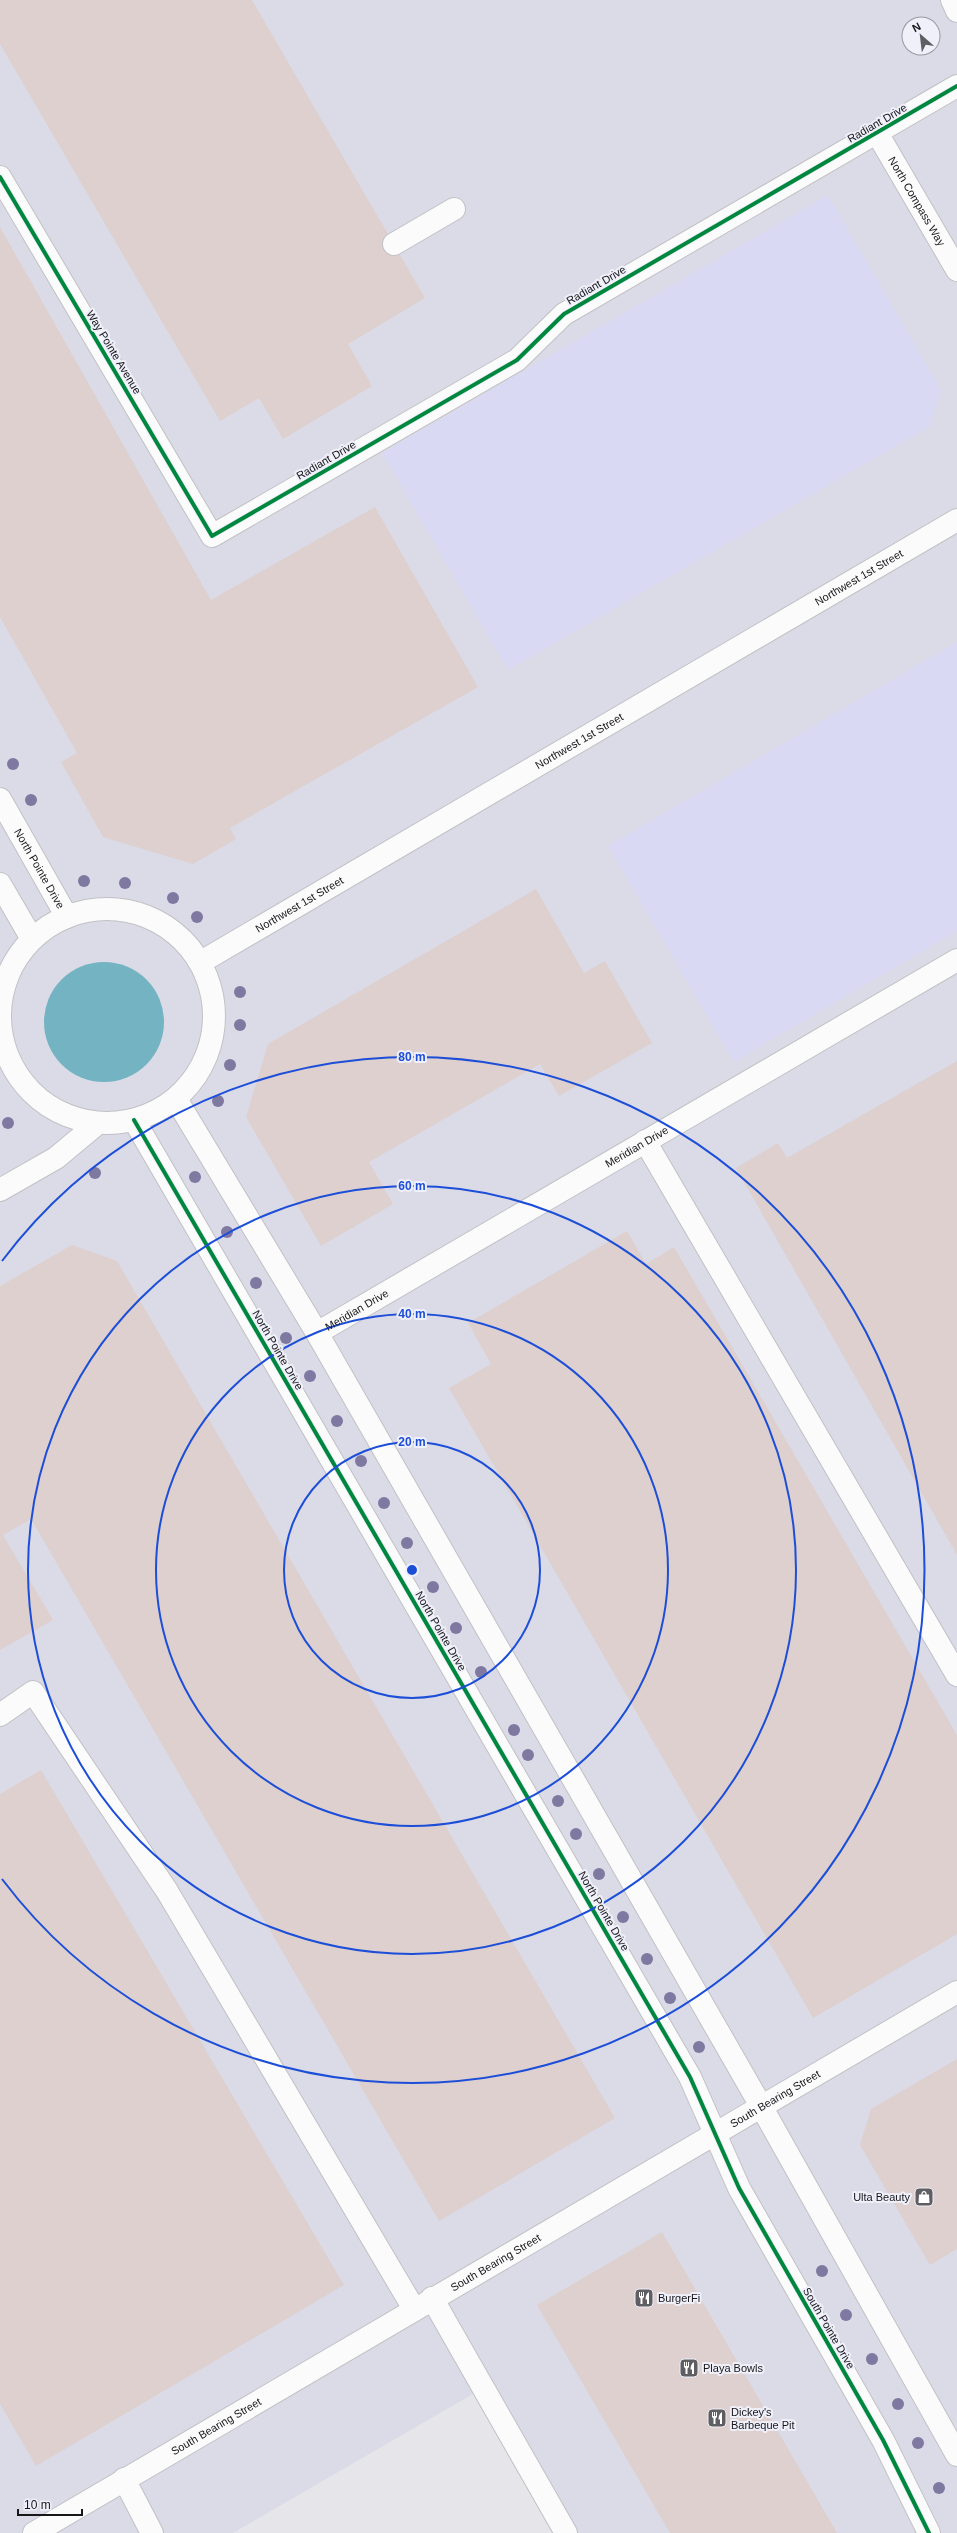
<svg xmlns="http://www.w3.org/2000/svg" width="957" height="2533" viewBox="0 0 957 2533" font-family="Arial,sans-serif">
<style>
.built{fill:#dadbe7;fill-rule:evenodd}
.green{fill:#d9d9f4}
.water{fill:#74b3c1}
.building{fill:#ddd0ce}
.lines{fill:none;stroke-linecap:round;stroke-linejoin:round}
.minor-casing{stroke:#c1c1c5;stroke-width:24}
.minor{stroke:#fbfbfc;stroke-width:22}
.cycleway-casing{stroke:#eff0fa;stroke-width:6}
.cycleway{stroke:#00873e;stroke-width:4}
.tree{fill:#7f78a1}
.ring{fill:none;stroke:#1d4ed8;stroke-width:2}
.labels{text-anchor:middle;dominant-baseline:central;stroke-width:4;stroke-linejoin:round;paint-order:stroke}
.street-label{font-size:11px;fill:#17171a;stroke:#eff0fa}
.poi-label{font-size:11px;fill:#17171a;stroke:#eff0fa;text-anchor:start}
.centre{fill:#1d4ed8;stroke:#eff0fa;stroke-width:2}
.ring-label{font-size:12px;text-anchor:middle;font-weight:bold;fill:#1d4ed8;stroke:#eff0fa;stroke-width:4;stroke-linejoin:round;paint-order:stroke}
</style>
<rect width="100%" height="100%" fill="#e5e5ea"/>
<!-- built -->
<path class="built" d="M0,0h957v2533h-396l-83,-142 -245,142h-233zM909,24h24v24h-24z"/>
<!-- green -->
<path class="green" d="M828,195l113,195 -12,37 -421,243 -126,-217z
M957,642v289l-223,131 -126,-216z"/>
<!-- water -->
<path class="water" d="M44 1022a60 60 0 1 1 120 0a60 60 0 1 1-120 0Z"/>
<!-- building -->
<path class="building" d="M0,0h252l173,298 -77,46 24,42 -89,53 -24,-41 -39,23 -220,-377z
M0,227l211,373 164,-93 103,180 -248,141 6,11 -43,25 -90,-27 -42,-75 16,-9 -77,-136z
M536,889l48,84 21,-12 47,82 -93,53 -19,-32 -171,98 24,42 -72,42 -75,-129 22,-73z
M957,1061v494l-221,-387 42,-25 9,15z
M627,1231l19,33 28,-17 283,488v199l-144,84 -364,-630 42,-24 -23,-41z
M72,1245l45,16 498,857 -176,103 -408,-702 -28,16 50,85 -53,30v-364z
M41,1770l303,515 -308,181 -36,-62v-610z
M957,2059v190l-27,16 -70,-120 11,-36z
M662,2232l175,301h-167l-133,-228z"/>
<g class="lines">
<!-- minor casing -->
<g class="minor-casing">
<g id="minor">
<path d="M952,0l5,11"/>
<path id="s1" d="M877,133l80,137"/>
<path d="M0,177l212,359 305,-176 47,-46 393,-228"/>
<path d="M394,244l60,-35"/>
<path id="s2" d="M0,799l67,118"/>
<path d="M0,884l32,55"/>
<circle cx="107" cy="1016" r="107"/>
<path id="s3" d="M201,962l756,-442"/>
<path d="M176,1099l141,234 444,773 196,349"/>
<path d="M134,1120l556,957 49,111 144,252 46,93"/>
<path d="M645,1141l312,534"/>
<path d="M0,1190l56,-32 42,-35"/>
<path id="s4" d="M317,1333l640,-373"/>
<path d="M0,1715l33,-23 134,199 247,418"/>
<path d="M432,2298l134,235"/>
<path d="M124,2479l28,54"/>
<path id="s5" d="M34,2533l923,-541"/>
</g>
</g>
<!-- minor -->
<use href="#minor" class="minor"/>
<!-- cycleway casing -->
<g class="cycleway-casing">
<path id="cycleway" d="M0,177l212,359 305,-176 47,-46 393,-228
M134,1120l556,957 49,111 144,252 46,93"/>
</g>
<!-- cycleway -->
<use href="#cycleway" class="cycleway"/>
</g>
<!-- trees -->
<g class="tree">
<circle cx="13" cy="764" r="6"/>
<circle cx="31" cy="800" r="6"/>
<circle cx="84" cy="881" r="6"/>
<circle cx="125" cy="883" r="6"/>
<circle cx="173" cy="898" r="6"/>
<circle cx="197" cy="917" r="6"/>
<circle cx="240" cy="992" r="6"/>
<circle cx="240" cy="1025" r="6"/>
<circle cx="230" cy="1065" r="6"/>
<circle cx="218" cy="1101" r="6"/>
<circle cx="8" cy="1123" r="6"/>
<circle cx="95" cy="1173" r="6"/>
<circle cx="195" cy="1177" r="6"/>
<circle cx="227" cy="1232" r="6"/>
<circle cx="256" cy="1283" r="6"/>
<circle cx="286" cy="1338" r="6"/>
<circle cx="310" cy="1376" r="6"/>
<circle cx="337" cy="1421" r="6"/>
<circle cx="361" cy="1461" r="6"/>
<circle cx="384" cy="1503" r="6"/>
<circle cx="407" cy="1543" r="6"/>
<circle cx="433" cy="1587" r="6"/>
<circle cx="456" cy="1628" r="6"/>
<circle cx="481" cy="1672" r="6"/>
<circle cx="514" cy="1730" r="6"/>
<circle cx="528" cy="1755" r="6"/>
<circle cx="558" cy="1801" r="6"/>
<circle cx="576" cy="1834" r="6"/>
<circle cx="599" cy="1874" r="6"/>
<circle cx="623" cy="1917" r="6"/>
<circle cx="647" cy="1959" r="6"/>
<circle cx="670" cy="1998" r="6"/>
<circle cx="699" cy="2047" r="6"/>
<circle cx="822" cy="2271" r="6"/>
<circle cx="846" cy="2315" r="6"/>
<circle cx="872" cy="2359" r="6"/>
<circle cx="898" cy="2404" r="6"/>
<circle cx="918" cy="2443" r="6"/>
<circle cx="939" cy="2488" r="6"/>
</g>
<!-- distance rings -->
<g class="ring">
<circle cx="412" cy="1570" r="128"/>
<circle cx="412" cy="1570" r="256"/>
<circle cx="412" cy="1570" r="384"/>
<path d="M2 1261A513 513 0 1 1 2 1879"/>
</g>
<!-- icons -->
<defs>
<g id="shop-square" transform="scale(1)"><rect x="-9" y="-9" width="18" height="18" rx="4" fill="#5f5f63" stroke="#eff0fa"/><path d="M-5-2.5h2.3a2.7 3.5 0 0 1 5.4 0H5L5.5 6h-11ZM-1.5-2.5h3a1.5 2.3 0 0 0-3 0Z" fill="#fff"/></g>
<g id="restaurant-square" transform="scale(1)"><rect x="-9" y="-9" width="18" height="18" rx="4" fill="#5f5f63" stroke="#eff0fa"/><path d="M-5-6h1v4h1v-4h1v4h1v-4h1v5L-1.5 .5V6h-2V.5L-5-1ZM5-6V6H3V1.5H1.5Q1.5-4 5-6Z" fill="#fff"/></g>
</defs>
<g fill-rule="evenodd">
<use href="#shop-square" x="924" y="2197"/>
<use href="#restaurant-square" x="644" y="2298"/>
<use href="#restaurant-square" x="689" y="2368"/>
<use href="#restaurant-square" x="717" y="2418"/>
</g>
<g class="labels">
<!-- street labels -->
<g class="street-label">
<text transform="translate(877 123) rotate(-30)">Radiant Drive</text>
<text stroke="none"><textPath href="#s1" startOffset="79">North Compass Way</textPath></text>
<text transform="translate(596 285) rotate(-30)">Radiant Drive</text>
<text transform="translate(114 352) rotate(59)">Way Pointe Avenue</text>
<text transform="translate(326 460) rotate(-30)">Radiant Drive</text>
<text stroke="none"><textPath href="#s3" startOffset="762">Northwest 1st Street</textPath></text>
<text stroke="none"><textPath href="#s3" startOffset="438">Northwest 1st Street</textPath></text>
<text stroke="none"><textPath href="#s2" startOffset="80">North Pointe Drive</textPath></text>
<text stroke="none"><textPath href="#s3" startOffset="114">Northwest 1st Street</textPath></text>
<text stroke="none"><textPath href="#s4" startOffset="370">Meridian Drive</textPath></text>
<text stroke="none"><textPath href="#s4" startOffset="46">Meridian Drive</textPath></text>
<text transform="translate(278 1350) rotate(60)">North Pointe Drive</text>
<text transform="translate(441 1631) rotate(60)">North Pointe Drive</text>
<text transform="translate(604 1911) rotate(60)">North Pointe Drive</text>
<text stroke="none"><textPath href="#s5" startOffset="859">South Bearing Street</textPath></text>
<text stroke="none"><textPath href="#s5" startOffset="535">South Bearing Street</textPath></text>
<text transform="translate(829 2328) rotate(60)">South Pointe Drive</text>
<text stroke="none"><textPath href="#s5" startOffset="211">South Bearing Street</textPath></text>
</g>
<!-- poi labels -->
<g class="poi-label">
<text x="910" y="2197" text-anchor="end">Ulta Beauty</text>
<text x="658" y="2298">BurgerFi</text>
<text x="703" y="2368">Playa Bowls</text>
<text x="731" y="2412">Dickey's<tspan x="731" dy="13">Barbeque Pit</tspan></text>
</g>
</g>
<circle cx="412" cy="1570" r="6" class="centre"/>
<g class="ring-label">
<text x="412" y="1061">80 m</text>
<text x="412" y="1190">60 m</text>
<text x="412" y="1318">40 m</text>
<text x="412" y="1446">20 m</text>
</g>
<!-- north arrow -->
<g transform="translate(921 36) rotate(332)"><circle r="19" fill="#eff0fa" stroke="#9999a0"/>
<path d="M0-3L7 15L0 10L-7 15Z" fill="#5f5f63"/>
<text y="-6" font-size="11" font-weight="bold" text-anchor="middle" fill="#17171a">N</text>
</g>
<!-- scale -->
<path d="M18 2509v6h64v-6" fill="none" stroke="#17171a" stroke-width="2"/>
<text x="24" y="2509" font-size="12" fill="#17171a" stroke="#eff0fa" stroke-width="3" paint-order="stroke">10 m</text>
</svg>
